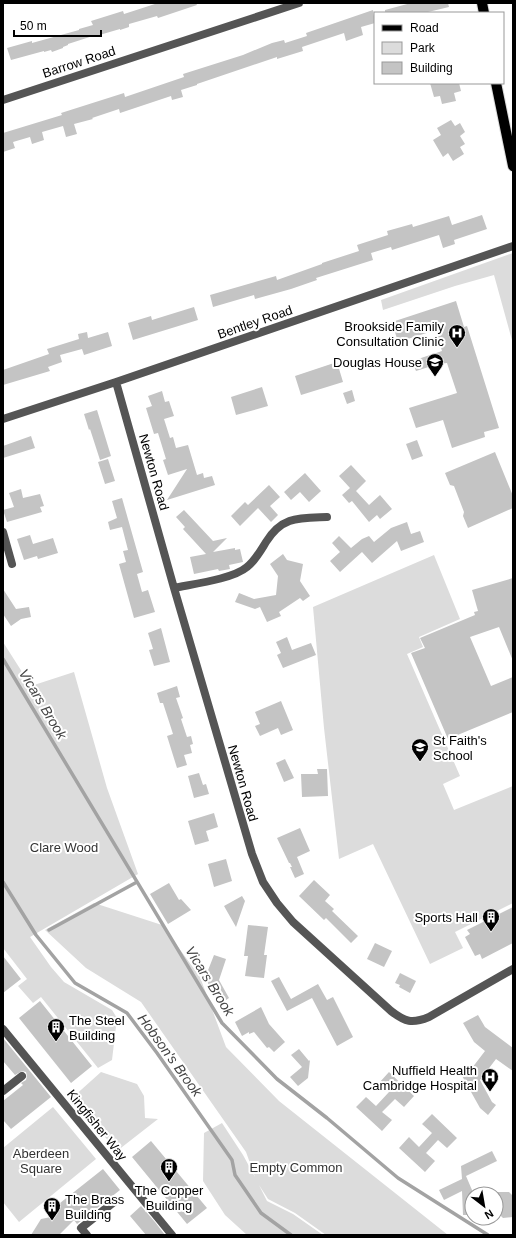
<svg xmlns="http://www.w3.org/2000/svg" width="516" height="1238" viewBox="0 0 516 1238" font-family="Helvetica,sans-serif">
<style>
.green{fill:#dcdcdc}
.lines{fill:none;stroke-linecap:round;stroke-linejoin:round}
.stream{stroke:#a3a3a3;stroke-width:3.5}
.building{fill:#c4c4c4}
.primary-casing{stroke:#dbdbdb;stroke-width:12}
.minor{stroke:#555;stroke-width:8}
.primary{stroke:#000;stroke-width:10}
.labels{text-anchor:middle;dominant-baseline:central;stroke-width:4;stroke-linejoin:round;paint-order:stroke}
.street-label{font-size:13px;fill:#000;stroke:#fff}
.poi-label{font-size:13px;fill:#000;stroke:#fff;text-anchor:end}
.park-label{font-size:13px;fill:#333;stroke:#fff}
.water-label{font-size:14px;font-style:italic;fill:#444;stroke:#fff}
</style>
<rect width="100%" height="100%" fill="#fff"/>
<!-- green -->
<path class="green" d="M513,253v91l-19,-69 -39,11 -72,24 -2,-10z
M434,555l26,64 -41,18 4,10 -16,7 53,122 -17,8 11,26 59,-24v117l-58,29 8,16 -33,16 -57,-120 -34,15 -15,-131 -11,-121z
M3,642l28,44 43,-14 33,116 31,86 -108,63 21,30 13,15 48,28 5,8 -5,42 -14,8 -57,-71 -8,6 -15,-17 9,-7 -24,-31z
M94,903l68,22 38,52 26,70 53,54 169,134h-122l-31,-22 -27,-14 -9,-14 8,16 26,13 30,21h-76l-22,-20 -22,-34 1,-48 18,-10 21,32 12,22 -9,-25 -105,-150 -55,-34 -41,-38z
M101,1072l36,12 7,12 1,22 13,1 -41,32 -45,-53z
M53,1107l43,52 -77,63 -16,-20v-54z"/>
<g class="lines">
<!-- stream -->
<path class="stream" d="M3,659l219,364 55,56 50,39 71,60 90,57
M3,882l33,53 39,48 52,30 30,40 75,107 3,15 26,38 30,22
M49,930l88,-48"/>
</g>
<!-- building -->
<path class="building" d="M158,3h38l1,2 -39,13 -1,-2 -28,8v3l-9,3v-1l-24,7v-1l-28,9v1l-5,2v1l-11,4 -1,-2 -7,2v-1l-33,9 -4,-12 25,-7v2l47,-13v-1l14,-4 -2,-4 32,-10 1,3z
M411,3h37l1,4 -21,5v1h-43v-3z
M373,10l2,13 -14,4 2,8 -17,6 -2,-8 -42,14 1,4 -26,8v-2l-80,27v1l-16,5 2,7 -11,3 -1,-4 -51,17 -1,-4 -27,9 1,1 -19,5 3,10 -11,3 -3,-11 -21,6 2,8 -12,4 -2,-7 -17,5 2,6 -12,4v-19l59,-18 -1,-2 63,-20 1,4 59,-20 -1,-3 60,-19 29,-12 12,-3 1,3 22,-7 -1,-3z
M430,83h29l2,8 -7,2 2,8 -14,3 -2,-8 -6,1z
M451,120l4,6 5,-3 5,9 -5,4 5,8 -5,3 4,7 -11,7 -5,-8 -5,4 -10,-17 8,-5 -4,-7z
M482,215l5,14 -33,11 1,4 -12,4 -4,-13 -47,15 -1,-3 -20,6 2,7 -57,18 1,2 -26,9 -36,10 -1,-4 -41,12 -3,-12 66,-19 1,4 45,-16v-1l37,-12 -2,-6 31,-10 -1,-4 25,-7 1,3 36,-11 3,9z
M456,301l8,26 3,-1 32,102 -15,4 1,5 -33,11 -9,-28 -27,8 -7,-20 48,-15 -10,-30 -9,1 -22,7 -4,-10 30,-10 -6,-21 -38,12 -6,-20z
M194,307l4,13 -65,20 -5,-17 23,-7 1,4z
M87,332l1,6 20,-6 4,14 -28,9 -2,-6 -22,6 2,7 -14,5 2,4 -47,14v-15l46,-16 -2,-5 32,-10 -1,-5z
M337,362l6,20 -42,13 -6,-19z
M262,387l6,19 -32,9 -5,-18z
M352,390l3,11 -8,3 -4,-11z
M162,391l3,11 4,-1 5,15 -10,3 6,19 3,-1 3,11 12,-3 9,30 6,-2 1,5 8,-2 3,9 -48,15 20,-31 -19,6 -5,-15 3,-1 -8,-26 -4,1 -8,-26 6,-2 -4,-10z
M97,410l14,46 -11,4 -10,-31 -1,1 -5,-16z
M31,436l4,12 -32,10v-12z
M417,440l6,16 -11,4 -6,-16z
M495,452l18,44v12l-45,20 -5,-12 1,-4 -10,-26 -4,-1 -5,-12z
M108,459l7,22 -10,3 -7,-22z
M351,465l15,16 -10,10 13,14 11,-10 12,14 -12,10 -3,-4 -8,7 -17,-21 -3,2 -7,-8 8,-7 -11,-12z
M305,473l16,18 -12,11 -9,-10 -9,8 -7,-8z
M269,485l11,12 -10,9 8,9 -7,7 -13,-14 -18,18 -9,-10 14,-14 3,3z
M21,489l2,9 17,-4 4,12 -4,1 2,5 -35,10 -4,-12 11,-3 -5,-14z
M122,498l21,74 -6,2 5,18 6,-2 7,22 -21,6 -15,-54 7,-2 -3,-11 5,-1 -6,-23 -12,3 -2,-8 9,-4 -5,-17z
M184,510l29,31 14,-3 -14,14 22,-4v2l5,-1 3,13 -14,3 1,4 -11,2 -1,-2 -24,5 -4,-17 16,-3 -23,-25 2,-2 -9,-10z
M407,522l4,12 9,-3 4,11 -23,9 -4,-10 -25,22 -10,-11 -22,20 -10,-11 10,-9 -8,-9 7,-7 12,12 11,-9 7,-3 5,6 17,-14z
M30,535l3,9 20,-6 5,15 -20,6 -1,-3 -13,4 -7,-21z
M283,554l4,6 16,4 -3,17 10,15 -7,5 -3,-3 -21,14 2,4 -14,6 -7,-15 -5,2 -20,-7 4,-9 15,6 22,-4 2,-19 -8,-12z
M513,578v83l-14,-34 -29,10 21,49 22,-9v35l-65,27 -37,-86 14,-5 -5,-10 55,-23 -1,-3 4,-1 -6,-21z
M3,589l13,20 13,-2 2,10 -10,2 -10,7 -8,-12z
M161,628l9,34 -16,4 -5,-16 4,-1 -5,-16z
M287,637l5,13 19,-7 5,12 -33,13 -6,-13 4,-2 -5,-11z
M177,686l3,11 -4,1 7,20 -2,1 6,18 4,-1 2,8 -3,1 2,8 -8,2 3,10 -10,3 -10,-32 6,-2 -10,-31h-3l-3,-10z
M281,701l12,29 -12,5 -3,-7 -18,8 -5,-10 5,-2 -5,-12z
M285,759l9,19 -10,4 -8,-19z
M317,769h10l1,27 -26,1 -1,-23h17z
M199,773l4,12 3,-1 3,10 -15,4 -6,-22z
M214,813l4,14 -12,4 3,10 -14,4 -7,-24z
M300,828l10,23 -13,6 7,17 -9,4 -5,-11h2l-2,-4h-1l-12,-25z
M226,859l6,22 -18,6 -6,-23z
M314,880l16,15 -5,6 9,8 -2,2 26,25 -7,7 -25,-25 -2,2 -25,-24z
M169,883l10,17 2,-1 10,11 -23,14 -18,-30z
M242,896l3,5 -9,26 -12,-21z
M513,907v36l-31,16 -2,-5 -5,2 -10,-19 5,-3 -3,-4z
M248,925l20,2 -4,28h3l-3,23 -19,-2 3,-20h-4z
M375,943l17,8 -8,16 -17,-8z
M214,955l12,4 -7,21 10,18 -9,6 -15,-26z
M3,956l18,23 -18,14z
M400,973l16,8 -6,12 -11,-6 1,-2 -5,-2z
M279,977l12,22 27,-15 9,16 6,-3 20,40 -16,9 -25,-48 -25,13 -16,-30z
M40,1001l52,65 -21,17 -52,-65z
M261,1007l8,17 16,18 -11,10 -5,-5 -2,1 -13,-16 -5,2v-2l-7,4 -7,-14z
M478,1015l7,12 28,21v23l-17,-12 -16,21 12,22 4,3 -8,10 -8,-7 -19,-34 11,-6 13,-17 -11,-9 -11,-19z
M3,1038l48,59 -40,32 -8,-9v-19l20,-16 -2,-2 5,-3 1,-4 -1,-4 -4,-1 -7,4 -12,-14z
M299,1049l10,12 1,-1 -2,18 -10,8 -8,-9 12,-10 -11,-12z
M389,1072l25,24 -10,11 -9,-8 -13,13 10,8 -10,11 -26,-24 10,-10 10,9 13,-14 -10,-9z
M432,1114l25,24 -10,10 -9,-8 -12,13 9,8 -10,11 -26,-24 10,-11 10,10 13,-14 -10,-9z
M151,1141l56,67 -20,16 -55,-67z
M492,1151l5,10 -31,15 6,14v25h-9l-1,-24 -18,9 -5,-10 23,-11 -1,-13z
M103,1169l17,21 -43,34 -3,-4 -15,15h-28l10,-16 10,-2 4,-10z
M496,1192h13l4,4v21l-10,1 -3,-3h-4z
M141,1206l14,16 10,13h-19l-16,-19z"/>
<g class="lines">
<!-- primary casing -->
<g class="primary-casing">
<path id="primary" d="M482,3l2,10
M496,83l17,83"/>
</g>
<!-- minor -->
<path class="minor" d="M3,100l296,-97
M116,382l58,206 78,266 11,28 14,21 16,19 98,89c14,11 21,13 38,6l84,-48
M3,419l113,-37 397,-136
M3,532l9,32
M174,588c19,-4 59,-9 73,-21 8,-6 14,-17 19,-25 16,-26 33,-24 61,-25
M3,1029l169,206
M3,1091l19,-15
M87,1235l-6,-7 33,-26"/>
<!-- primary -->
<use href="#primary" class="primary"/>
</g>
<!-- icons -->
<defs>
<g id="hospital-pin" transform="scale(0.9)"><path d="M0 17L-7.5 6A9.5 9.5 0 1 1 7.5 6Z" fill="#000" stroke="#fff"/><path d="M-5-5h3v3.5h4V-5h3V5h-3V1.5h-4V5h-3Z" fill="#fff"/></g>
<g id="university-pin" transform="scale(0.9)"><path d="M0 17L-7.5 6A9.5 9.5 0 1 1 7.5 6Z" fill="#000" stroke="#fff"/><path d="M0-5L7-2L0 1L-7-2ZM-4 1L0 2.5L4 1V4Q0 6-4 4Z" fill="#fff"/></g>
<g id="school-pin" transform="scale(0.9)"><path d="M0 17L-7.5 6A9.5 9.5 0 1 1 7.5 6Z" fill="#000" stroke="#fff"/><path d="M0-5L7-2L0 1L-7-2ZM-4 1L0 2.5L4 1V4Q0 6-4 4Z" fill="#fff"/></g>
<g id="building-pin" transform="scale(0.9)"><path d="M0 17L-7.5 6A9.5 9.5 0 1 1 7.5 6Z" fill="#000" stroke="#fff"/><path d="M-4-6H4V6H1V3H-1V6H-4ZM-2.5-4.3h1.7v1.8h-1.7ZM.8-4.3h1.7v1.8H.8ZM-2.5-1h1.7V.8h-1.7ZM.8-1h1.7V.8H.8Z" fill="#fff"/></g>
</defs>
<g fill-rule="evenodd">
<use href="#hospital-pin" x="457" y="333"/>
<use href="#university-pin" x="435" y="362"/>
<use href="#school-pin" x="420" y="747"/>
<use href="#building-pin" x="491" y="917"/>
<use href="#building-pin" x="56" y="1027"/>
<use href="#hospital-pin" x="490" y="1077"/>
<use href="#building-pin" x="169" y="1167"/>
<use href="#building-pin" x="52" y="1206"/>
</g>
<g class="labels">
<!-- street labels -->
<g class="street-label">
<text transform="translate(79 62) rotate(-18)">Barrow Road</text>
<text transform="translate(255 322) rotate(-19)">Bentley Road</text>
<text transform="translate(154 472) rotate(74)">Newton Road</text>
<text transform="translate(243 783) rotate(74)">Newton Road</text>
<text transform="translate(97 1125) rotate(51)">Kingfisher Way</text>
</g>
<!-- poi labels -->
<g class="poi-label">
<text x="444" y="326">Brookside Family<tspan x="444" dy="15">Consultation Clinic</tspan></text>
<text x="422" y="362">Douglas House</text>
<text x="433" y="740" text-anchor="start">St Faith's<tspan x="433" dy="15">School</tspan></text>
<text x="478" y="917">Sports Hall</text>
<text x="69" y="1020" text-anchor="start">The Steel<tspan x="69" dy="15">Building</tspan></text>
<text x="477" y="1070">Nuffield Health<tspan x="477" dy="15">Cambridge Hospital</tspan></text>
<text x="169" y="1190" text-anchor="middle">The Copper<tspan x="169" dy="15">Building</tspan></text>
<text x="65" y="1199" text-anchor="start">The Brass<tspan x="65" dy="15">Building</tspan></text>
</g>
<!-- park labels -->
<g class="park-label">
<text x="64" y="847">Clare Wood</text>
<text x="41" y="1153">Aberdeen<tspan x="41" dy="15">Square</tspan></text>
<text x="296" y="1167">Empty Common</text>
</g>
<!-- water labels -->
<g class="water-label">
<text transform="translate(43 704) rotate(59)">Vicars Brook</text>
<text transform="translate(210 981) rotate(58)">Vicars Brook</text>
<text transform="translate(170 1055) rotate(54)">Hobson's Brook</text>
</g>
</g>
<!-- border -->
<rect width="516" height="1238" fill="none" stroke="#000000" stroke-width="8"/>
<!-- legend -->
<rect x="374" y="12" width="130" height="72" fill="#ffffff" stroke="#999999"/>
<rect x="382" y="25" width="20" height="6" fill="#000000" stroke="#999999"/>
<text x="410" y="32" font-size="12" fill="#000000">Road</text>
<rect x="382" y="42" width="20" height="12" fill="#dcdcdc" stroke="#999999"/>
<text x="410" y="52" font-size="12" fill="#000000">Park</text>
<rect x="382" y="62" width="20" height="12" fill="#c4c4c4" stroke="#999999"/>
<text x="410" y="72" font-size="12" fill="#000000">Building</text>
<!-- north arrow -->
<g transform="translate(484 1206) rotate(149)"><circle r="19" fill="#ffffff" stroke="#999999"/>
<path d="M0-3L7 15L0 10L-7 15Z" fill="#000000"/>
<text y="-6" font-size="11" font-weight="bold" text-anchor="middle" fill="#000000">N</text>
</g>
<!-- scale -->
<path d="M14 30v6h87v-6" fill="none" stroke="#000000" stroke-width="2"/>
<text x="20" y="30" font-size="12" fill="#000000" stroke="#ffffff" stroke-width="3" paint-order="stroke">50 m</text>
</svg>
